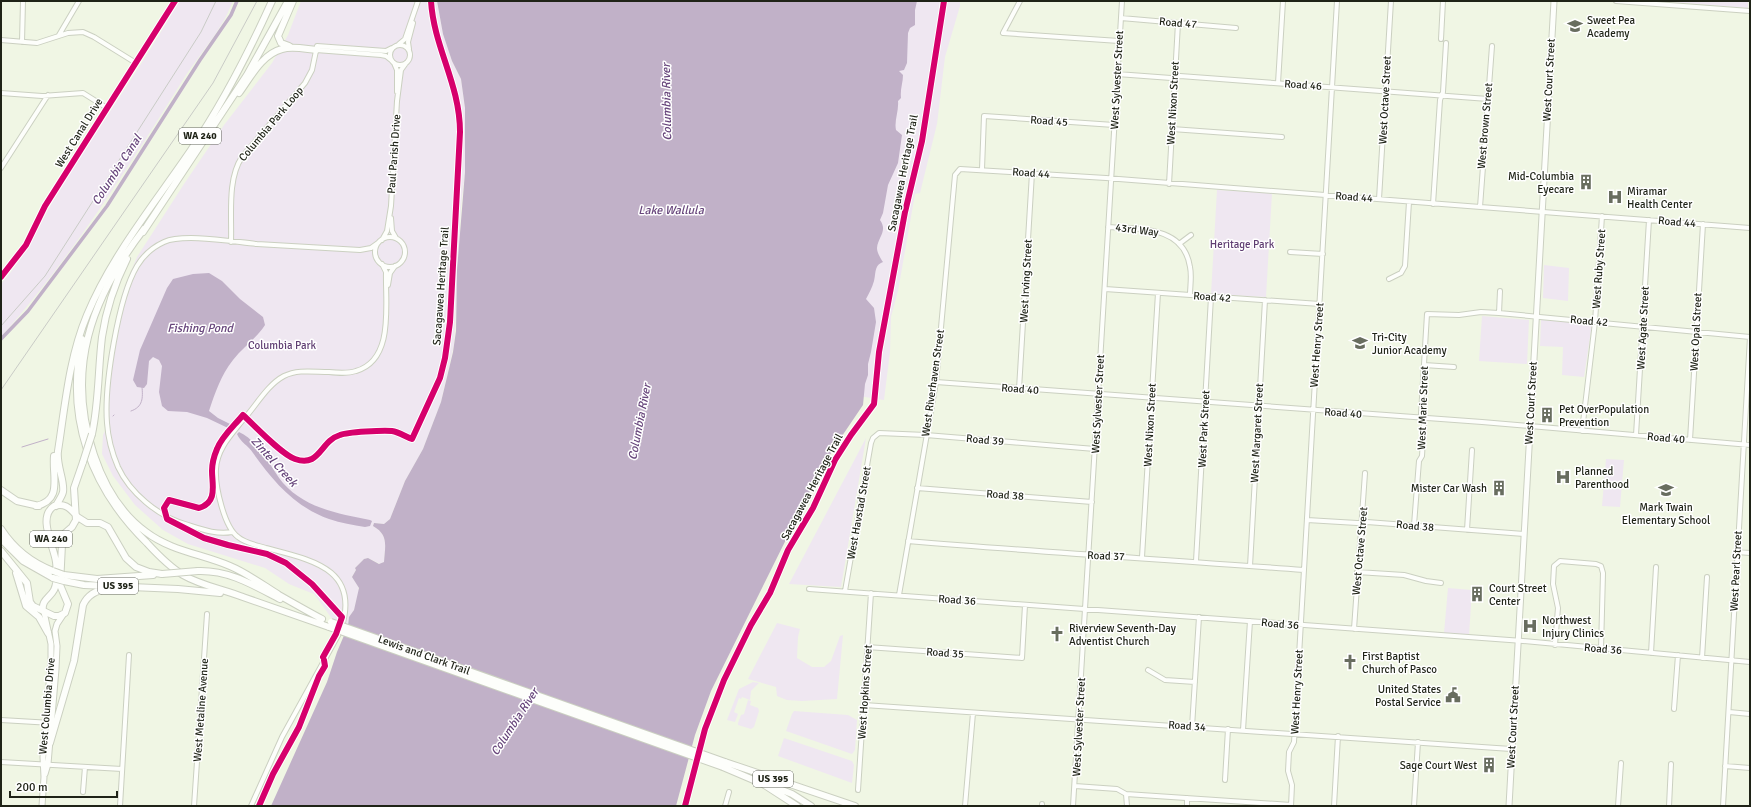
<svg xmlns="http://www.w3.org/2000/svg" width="1751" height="807" viewBox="0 0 1751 807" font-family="Signika,sans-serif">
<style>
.green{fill:#efe7f1}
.water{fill:#c1b1c8}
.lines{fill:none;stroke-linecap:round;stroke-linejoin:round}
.stream{stroke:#c1b1c8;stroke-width:1}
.canal{stroke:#c1b1c8;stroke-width:3.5}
.minor-casing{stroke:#cbd0c1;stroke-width:6}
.major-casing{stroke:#cbd0c1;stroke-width:7}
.highway-casing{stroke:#cbd0c1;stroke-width:8}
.minor{stroke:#fdfefb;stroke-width:4}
.major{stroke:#fdfefb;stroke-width:5}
.highway{stroke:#fdfefb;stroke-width:6}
.rail{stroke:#c9cbc6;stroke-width:1}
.highway-bridge-casing{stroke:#cbd0c1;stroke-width:8;stroke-linecap:butt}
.highway-bridge{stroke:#fdfefb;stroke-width:6}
.cycleway-casing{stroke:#fff;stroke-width:8}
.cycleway{stroke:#d6006c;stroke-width:6}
.labels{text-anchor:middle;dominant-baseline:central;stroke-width:3;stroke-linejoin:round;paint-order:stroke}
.shield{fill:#fff;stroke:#62655d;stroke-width:1}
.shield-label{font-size:10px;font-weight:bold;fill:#1f2317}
.poi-label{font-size:11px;fill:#1f2317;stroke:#fff;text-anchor:start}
.street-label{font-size:11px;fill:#1f2317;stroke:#fff}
.park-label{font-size:11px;fill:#5f3d72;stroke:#fff}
.water-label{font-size:12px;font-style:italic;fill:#67457b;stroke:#fff}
</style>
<rect width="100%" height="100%" fill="#f0f6e4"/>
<!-- green -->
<path class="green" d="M179,1h54c-4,8 -7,17 -12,24 -12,20 -28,38 -40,58 -55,88 -111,176 -180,254v-53c28,-31 43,-70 65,-106 38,-59 79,-116 113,-177z
M301,1h136l6,33 9,27 9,18 4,29v64l-4,35 -7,138 -13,57 -18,47 -18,32 -15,38 -6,5 -10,-1 -1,3c16,9 12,20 11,36l-4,2 -12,-6 -4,1 -9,9 1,2 -4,7 6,9 1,5 -5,19 -5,7 -1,9 -15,-6 -19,-26 -25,-10 -24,-16 -77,-24 -25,-14 -28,-25 -22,-29 -11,-22 1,-19 2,-4 3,-73 15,-68 14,-33 47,-73 40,-59 48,-62 16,-28z
M885,1h75v5l-15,51 -8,67 -17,69 -5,1 -17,97 -7,26 -1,35 -6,48 -25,-4z
M1656,1h92v7z
M1217,190l55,3 -6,104 -55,-3z
M1544,265l25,3 -1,33 -25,-3z
M1482,316l47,4 -2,44 -48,-3z
M1541,320l51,4 -8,53 -22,-2 1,-28 -23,-1z
M866,438l-25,149 -52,-3z
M1606,459l18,1 -4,47 -18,-1z
M1448,588l24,2 -3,45 -25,-2z
M777,623l23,6 -2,8 -1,21 15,9h12l7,-6 9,-25 3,-1 -6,64 -35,2 -15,-1 -10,-4 -1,-9 -28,-8z
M753,682l6,1 -8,8 -1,9 -8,-3 -1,2 -2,-1 -5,14 4,2 -3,8 -8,-2 12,-31z
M748,700l3,1 -1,4 8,3 1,3 -5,16 -3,2 -13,-4v-2l3,-8 3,-1z
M794,711l54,4 9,5 -2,30 -3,4 -66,-23 6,-17z
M784,738l68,23 2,4 -2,18 -74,-27z"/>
<!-- water -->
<path class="water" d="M437,1h480l-2,9v15l-5,3 -2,5 -1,30 -3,7 -5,1 4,4c0,8 -3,14 -2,23l-3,3c1,10 -4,20 -2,29l6,5 -4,28 -10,22 -5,28 -3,7c8,11 -2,17 -3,28 0,5 4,11 6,14 -9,3 -7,12 -9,19 -2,7 -5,12 -8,18l8,9 2,14 -5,30 -3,12v11l-3,9 -2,21 -21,31 -21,33 -110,222 -16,44 -19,71h-405l56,-124 10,-30 11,-26 1,-9 5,-7 5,-22 -7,-11 4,-7 -1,-2 9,-9 4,-1 11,6 5,-2c1,-16 5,-27 -11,-36l1,-3 10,1 6,-5 15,-38 18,-32 18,-47 12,-50 3,-21 1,-61 8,-98v-64l-4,-29 -9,-18 -9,-27z
M209,273l13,8 18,18 23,18 2,8c-9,14 -22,22 -32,35 -12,15 -18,33 -24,51l9,7 12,6 -2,4 -21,-10 -20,-6 -19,-1 -6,-5 -3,-14 3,-26 -3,-6 -6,-3 -4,4 -2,23 -3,4 -7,-1 -4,-7 7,-30 27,-62 6,-9 20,-5z
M239,432c20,9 31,35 44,51 22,25 56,31 87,37l2,1 -2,5 -5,1c-12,-2 -24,-4 -36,-8 -34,-12 -56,-38 -76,-66 -4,-7 -13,-11 -16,-19z"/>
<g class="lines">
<!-- stream -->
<path class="stream" d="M131,411c12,-4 12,-13 11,-24
M113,416l1,-1
M22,447l26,-8"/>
<!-- canal -->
<path class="canal" d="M1,339l27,-28 79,-105 93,-146 31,-45 6,-14"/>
<!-- minor casing -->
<g class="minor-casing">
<path id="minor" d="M1020,1l-17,32 116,8
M1616,1l134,10
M1121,18l115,10
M59,35l20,-34
M1441,39l2,-38
M1,40l36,3 31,-10 15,-1 11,5 42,26
M22,42l1,-41
M399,44l6,-5 13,-38
M390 55a10 10 0 1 1 20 0a10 10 0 1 1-20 0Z
M409,49l-1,-7 5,-19
M316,50l65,5 5,1 5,4
M394,63l3,7v22
M1117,74l54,4 9,-2 308,23
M1278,83l5,-82
M1,93l41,3 41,-3 24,15
M1172,129l110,8
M1,168l47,-73
M982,169l2,-53 130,9
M1169,184l9,-161
M1379,199l12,-198
M1433,204l7,-104 3,-8 3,-49
M1480,207l12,-161
M391,218l1,13 4,7
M1108,227c32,2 76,-1 82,40 2,9 0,19 0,28
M375 252a15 15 0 1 1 30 0a15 15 0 1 1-30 0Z
M382,240l5,-9 4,-25 6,-105 4,-31 5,-7
M231,242c1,-26 -4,-63 11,-85l63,-74 7,-13 5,-24 69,5 6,-3
M1179,244l12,-9
M1290,252l33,2
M1,277l25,-32 19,-39 130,-205
M1389,279l12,-6 4,-7 4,-64
M388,285l2,-12 5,-7
M1105,289l215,15
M1499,313l1,-22
M1424,365l30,2
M936,382l546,40 268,23
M1019,389l13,-216
M1582,431l13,-109 7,-106
M1636,435l13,-215
M1690,440l13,-216
M917,488l175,14
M1307,520l50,3 10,-1 157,12
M1414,525l5,-64 3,-5 2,-34 -3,-8 6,-100 32,1 22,-3 18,1 251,24
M1467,530l5,-80
M232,532c-16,3 -31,-3 -47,-8 -27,-8 -55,-31 -67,-57 -6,-14 -10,-29 -11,-44 -3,-37 11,-125 30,-157 6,-10 16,-19 27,-24 20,-9 70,0 93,2 34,2 68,4 103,6l11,-2 7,-5
M908,541c132,11 264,19 396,29
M1737,552l13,1
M1142,557l16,-264
M1196,561l15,-264
M1250,566l15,-266
M1357,572l47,3 22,6 15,2
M809,589l714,52 227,21
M845,591l26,-148 2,-5 6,-5 47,2 169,14
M899,595l37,-213 19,-207 5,-6 146,9 644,50
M1354,629l11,-156
M1555,645l3,-37 -5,-24 1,-18 6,-5 36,3 5,2 2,7 -2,76
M867,647l155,11 3,-53
M1651,653l5,-86
M1702,658l5,-81
M1148,670l17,10 30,2
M864,705l647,44
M1674,709l4,-54
M1729,712l21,2
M1,720l51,3
M1192,727l7,-110
M1243,730l7,-109
M1,762l121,7
M1725,766l25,2
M1225,780l3,-51
M1075,786l42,3 9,5
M858,790l13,-197
M83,792l2,-25
M1126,794l165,11
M1126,794l1,12
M120,806l9,-151
M194,806l13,-192
M251,806l31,-69 59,-107c20,-62 -30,-70 -75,-82 -10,-3 -21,-5 -28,-11 -14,-10 -23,-51 -22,-68 1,-20 15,-34 27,-49 13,-14 24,-35 41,-44 14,-7 30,-4 45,-4 9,1 18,2 27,-1 39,-11 29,-68 30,-99l-4,-8
M725,806l4,-14
M965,806l8,-93
M1042,806v-2
M1073,806l49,-805
M1187,806v-8
M1291,806l1,-21 -4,-14 1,-19 5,-10 43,-741
M1334,806l4,-70
M1414,806l4,-64
M1618,806l3,-43
M1669,806l2,-42
M1723,806l27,-469"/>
</g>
<!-- major casing -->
<g class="major-casing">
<path id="major" d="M45,774l3,-10 8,-95 1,-23 -2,-15 2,-7 6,-9
M42,806l2,-29 -1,-20 8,-97v-16l-7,-32
M1509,806l45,-805"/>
</g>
<!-- highway casing -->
<g class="highway-casing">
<path id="highway" d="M289,46l-8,-3 -3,-7 15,-35
M239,93c11,-15 23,-39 43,-44 11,-3 23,0 34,1
M144,229c-53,69 -79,141 -50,226 10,30 26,58 52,77 25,19 56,22 84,34 17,7 33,19 49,29 14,8 28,16 43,24
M143,232l104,-157 41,-74
M82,339c-17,79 9,149 65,204 11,12 23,24 36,32 19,11 40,14 60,22
M92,434c7,-32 6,-64 10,-97 4,-27 13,-54 25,-78
M1,490l16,11 22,5
M36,506c27,-6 16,-29 18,-50
M54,506c10,-3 15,1 22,9
M56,506c2,-5 6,-9 7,-14 2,-11 -7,-27 -5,-41 7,-45 11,-93 29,-136 25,-60 68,-112 104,-165 32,-47 58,-98 81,-149
M76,516l11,7h13l8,4 18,31 10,9 13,5 13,2
M1,529c13,20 31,34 52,42
M1,539l22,22 30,17
M1,551l26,32 3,19 3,4 21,10h5l6,-3 3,-9 -8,-19 2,-41 2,-10 8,-7 4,-7 -2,-32 9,-26
M198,571c31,-1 55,14 82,28
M16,573l10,33 13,11 9,16
M64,575l33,4 56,-4
M64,581l20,4 94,4 42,4
M240,596l89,31
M43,611c-2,-11 7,-13 11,-21 4,-8 3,-20 2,-28 -2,-16 -19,-45 -2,-56
M50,743l24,-82 9,-56c5,-11 14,-15 25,-16
M725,762l130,44
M723,767l40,17 34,22
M772,786l20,8 19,12"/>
</g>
<!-- minor -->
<use href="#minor" class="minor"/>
<!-- major -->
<use href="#major" class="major"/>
<!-- highway -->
<use href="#highway" class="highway"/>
<!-- rail -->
<path class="rail" d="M1,326l44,-50 156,-244 15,-31
M1,390l212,-307 44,-82"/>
<!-- highway-bridge casing -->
<g class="highway-bridge-casing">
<path id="highway-bridge" d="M83,462l9,-28
M53,571l11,4
M162,574l36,-3
M53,578l11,3
M331,622l394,140
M329,627l394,140"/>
</g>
<!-- highway-bridge -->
<use href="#highway-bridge" class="highway-bridge"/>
<!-- cycleway casing -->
<g class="cycleway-casing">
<path id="cycleway" d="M1,277l25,-32 19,-39 130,-205
M323,657l13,-23 6,-17 -30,-33 -26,-21 -19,-9 -39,-9 -24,-7 -37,-19 -3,-11 5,-8 30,8c19,-6 13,-23 13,-37 0,-8 2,-15 5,-22 5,-13 17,-23 26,-34 12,11 38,39 52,44 25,9 25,-18 45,-24 7,-3 44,-5 52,-4 7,1 14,6 20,8l28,-61 5,-20 5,-36 10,-190c0,-48 -26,-84 -29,-131
M259,806l14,-32 26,-47 20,-51 6,-10 -1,-6
M685,806l20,-77 19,-49 27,-55 19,-32 18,-43 25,-42 22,-48 16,-25 23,-31 5,-52 26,-140 17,-71 22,-140"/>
</g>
<!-- cycleway -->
<use href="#cycleway" class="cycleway"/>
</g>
<!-- icons -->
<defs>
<g id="school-bare" transform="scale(1.2)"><path d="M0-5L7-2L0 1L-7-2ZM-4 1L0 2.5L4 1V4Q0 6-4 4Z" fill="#686d5f" stroke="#fff" stroke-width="2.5" paint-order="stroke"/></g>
<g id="building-bare" transform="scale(1.2)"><path d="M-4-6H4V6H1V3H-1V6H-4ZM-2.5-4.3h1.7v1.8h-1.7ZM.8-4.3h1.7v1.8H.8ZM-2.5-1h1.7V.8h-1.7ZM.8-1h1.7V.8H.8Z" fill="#686d5f" stroke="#fff" stroke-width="2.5" paint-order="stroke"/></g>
<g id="hospital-bare" transform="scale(1.2)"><path d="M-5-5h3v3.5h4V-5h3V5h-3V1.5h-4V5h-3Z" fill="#686d5f" stroke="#fff" stroke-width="2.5" paint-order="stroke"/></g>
<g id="church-bare" transform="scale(1.2)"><path d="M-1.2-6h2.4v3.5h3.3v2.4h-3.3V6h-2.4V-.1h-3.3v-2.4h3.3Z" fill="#686d5f" stroke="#fff" stroke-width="2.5" paint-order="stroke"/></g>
<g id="civic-bare" transform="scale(1.2)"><path d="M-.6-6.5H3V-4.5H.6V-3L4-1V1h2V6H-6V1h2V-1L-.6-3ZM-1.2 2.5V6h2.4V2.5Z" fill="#686d5f" stroke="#fff" stroke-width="2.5" paint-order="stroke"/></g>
</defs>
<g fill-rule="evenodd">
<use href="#school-bare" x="1575" y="26"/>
<use href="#building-bare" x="1586" y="182"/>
<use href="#hospital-bare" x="1615" y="197"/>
<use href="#school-bare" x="1360" y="343"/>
<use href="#building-bare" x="1547" y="415"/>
<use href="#hospital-bare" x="1563" y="477"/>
<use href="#building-bare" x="1499" y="488"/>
<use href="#school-bare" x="1666" y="490"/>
<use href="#building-bare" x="1477" y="594"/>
<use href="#hospital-bare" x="1530" y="626"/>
<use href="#church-bare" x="1057" y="634"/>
<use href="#church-bare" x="1350" y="662"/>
<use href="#civic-bare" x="1453" y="695"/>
<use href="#building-bare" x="1489" y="765"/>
</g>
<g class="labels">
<!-- shield labels -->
<g class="shield">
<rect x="179" y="128" width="42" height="16" rx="3"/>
<rect x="30" y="531" width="42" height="16" rx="3"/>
<rect x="98" y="578" width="40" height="16" rx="3"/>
<rect x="753" y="771" width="40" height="16" rx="3"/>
</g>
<g class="shield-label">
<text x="200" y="136">WA 240</text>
<text x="51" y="539">WA 240</text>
<text x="118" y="586">US 395</text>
<text x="773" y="779">US 395</text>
</g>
<!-- poi labels -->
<g class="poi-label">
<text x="1587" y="20">Sweet Pea<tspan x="1587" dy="13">Academy</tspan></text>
<text x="1574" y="176" text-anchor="end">Mid-Columbia<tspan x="1574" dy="13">Eyecare</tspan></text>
<text x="1627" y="191">Miramar<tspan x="1627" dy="13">Health Center</tspan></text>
<text x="1372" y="337">Tri-City<tspan x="1372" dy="13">Junior Academy</tspan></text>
<text x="1559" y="409">Pet OverPopulation<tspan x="1559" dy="13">Prevention</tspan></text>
<text x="1575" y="471">Planned<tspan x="1575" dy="13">Parenthood</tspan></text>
<text x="1487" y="488" text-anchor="end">Mister Car Wash</text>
<text x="1666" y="507" text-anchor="middle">Mark Twain<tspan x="1666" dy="13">Elementary School</tspan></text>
<text x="1489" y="588">Court Street<tspan x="1489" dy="13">Center</tspan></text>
<text x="1542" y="620">Northwest<tspan x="1542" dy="13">Injury Clinics</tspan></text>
<text x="1069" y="628">Riverview Seventh-Day<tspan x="1069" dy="13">Adventist Church</tspan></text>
<text x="1362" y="656">First Baptist<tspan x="1362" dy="13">Church of Pasco</tspan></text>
<text x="1441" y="689" text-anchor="end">United States<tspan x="1441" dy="13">Postal Service</tspan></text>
<text x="1477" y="765" text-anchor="end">Sage Court West</text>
</g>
<!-- street labels -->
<g class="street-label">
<text transform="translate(1178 23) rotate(5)">Road 47</text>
<text transform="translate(1117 80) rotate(-87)">West Sylvester Street</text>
<text transform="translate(1549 80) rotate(-87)">West Court Street</text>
<text transform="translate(1303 85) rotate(4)">Road 46</text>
<text transform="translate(1385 100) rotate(-87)">West Octave Street</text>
<text transform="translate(1173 103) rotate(-87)">West Nixon Street</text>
<text transform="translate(1049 121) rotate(4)">Road 45</text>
<text transform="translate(271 124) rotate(-50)">Columbia Park Loop</text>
<text transform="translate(1485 126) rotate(-85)">West Brown Street</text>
<text transform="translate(79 133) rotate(-58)">West Canal Drive</text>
<text transform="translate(394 154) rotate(-86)">Paul Parish Drive</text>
<text transform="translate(903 173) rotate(-79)">Sacagawea Heritage Trail</text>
<text transform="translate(1031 173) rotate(4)">Road 44</text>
<text transform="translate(1354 197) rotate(4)">Road 44</text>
<text transform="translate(1677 222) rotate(5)">Road 44</text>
<text transform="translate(1137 230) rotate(7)">43rd Way</text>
<text transform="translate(1599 269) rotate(-86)">West Ruby Street</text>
<text transform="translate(1026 281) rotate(-87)">West Irving Street</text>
<text transform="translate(441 286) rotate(-86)">Sacagawea Heritage Trail</text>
<text transform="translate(1212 297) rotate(4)">Road 42</text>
<text transform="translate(1589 321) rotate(5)">Road 42</text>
<text transform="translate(1643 328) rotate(-87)">West Agate Street</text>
<text transform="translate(1696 332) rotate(-87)">West Opal Street</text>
<text transform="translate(1317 345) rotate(-86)">West Henry Street</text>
<text transform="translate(933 383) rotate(-82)">West Riverhaven Street</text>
<text transform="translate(1020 389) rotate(4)">Road 40</text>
<text transform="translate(1531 403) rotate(-87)">West Court Street</text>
<text transform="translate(1098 404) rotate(-87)">West Sylvester Street</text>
<text transform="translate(1423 408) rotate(-88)">West Marie Street</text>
<text transform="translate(1343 413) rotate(4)">Road 40</text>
<text transform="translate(1150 425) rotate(-87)">West Nixon Street</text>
<text transform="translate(1204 429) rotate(-87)">West Park Street</text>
<text transform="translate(1257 433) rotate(-87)">West Margaret Street</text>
<text transform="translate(1666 438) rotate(5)">Road 40</text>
<text transform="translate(985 440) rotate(5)">Road 39</text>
<text transform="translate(812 487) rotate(-62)">Sacagawea Heritage Trail</text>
<text transform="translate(1005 495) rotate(4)">Road 38</text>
<text transform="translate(859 513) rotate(-80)">West Havstad Street</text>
<text transform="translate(1415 526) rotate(5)">Road 38</text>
<text transform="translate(1360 551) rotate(-85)">West Octave Street</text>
<text transform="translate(1106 556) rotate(2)">Road 37</text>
<text transform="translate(1736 571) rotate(-87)">West Pearl Street</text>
<text transform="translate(957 600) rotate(4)">Road 36</text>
<text transform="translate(1280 624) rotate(5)">Road 36</text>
<text transform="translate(1603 649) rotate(5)">Road 36</text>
<text transform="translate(945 653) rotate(4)">Road 35</text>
<text transform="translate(424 655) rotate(20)">Lewis and Clark Trail</text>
<text transform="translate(865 692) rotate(-86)">West Hopkins Street</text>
<text transform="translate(1297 692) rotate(-87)">West Henry Street</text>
<text transform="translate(47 706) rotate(-85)">West Columbia Drive</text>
<text transform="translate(201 710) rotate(-86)">West Metaline Avenue</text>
<text transform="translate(1187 726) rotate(4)">Road 34</text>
<text transform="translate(1079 727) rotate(-87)">West Sylvester Street</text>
<text transform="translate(1513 727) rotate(-87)">West Court Street</text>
</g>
<!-- park labels -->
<g class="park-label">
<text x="1242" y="244">Heritage Park</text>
<text x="282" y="345">Columbia Park</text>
</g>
<!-- water labels -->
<g class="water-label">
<text transform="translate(667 102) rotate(-91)">Columbia River</text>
<text transform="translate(117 170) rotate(-57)">Columbia Canal</text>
<text x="671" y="210">Lake Wallula</text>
<text x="200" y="328">Fishing Pond</text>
<text transform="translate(640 422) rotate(-79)">Columbia River</text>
<text transform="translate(274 462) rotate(48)">Zintel Creek</text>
<text transform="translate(515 722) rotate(-57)">Columbia River</text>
</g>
</g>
<!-- border -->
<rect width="1751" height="807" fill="none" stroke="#1f2317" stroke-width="4"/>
<!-- scale -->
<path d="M10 791v6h107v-6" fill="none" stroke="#1f2317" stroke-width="2"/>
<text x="16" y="791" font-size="12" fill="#1f2317" stroke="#ffffff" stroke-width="3" paint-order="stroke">200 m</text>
</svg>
